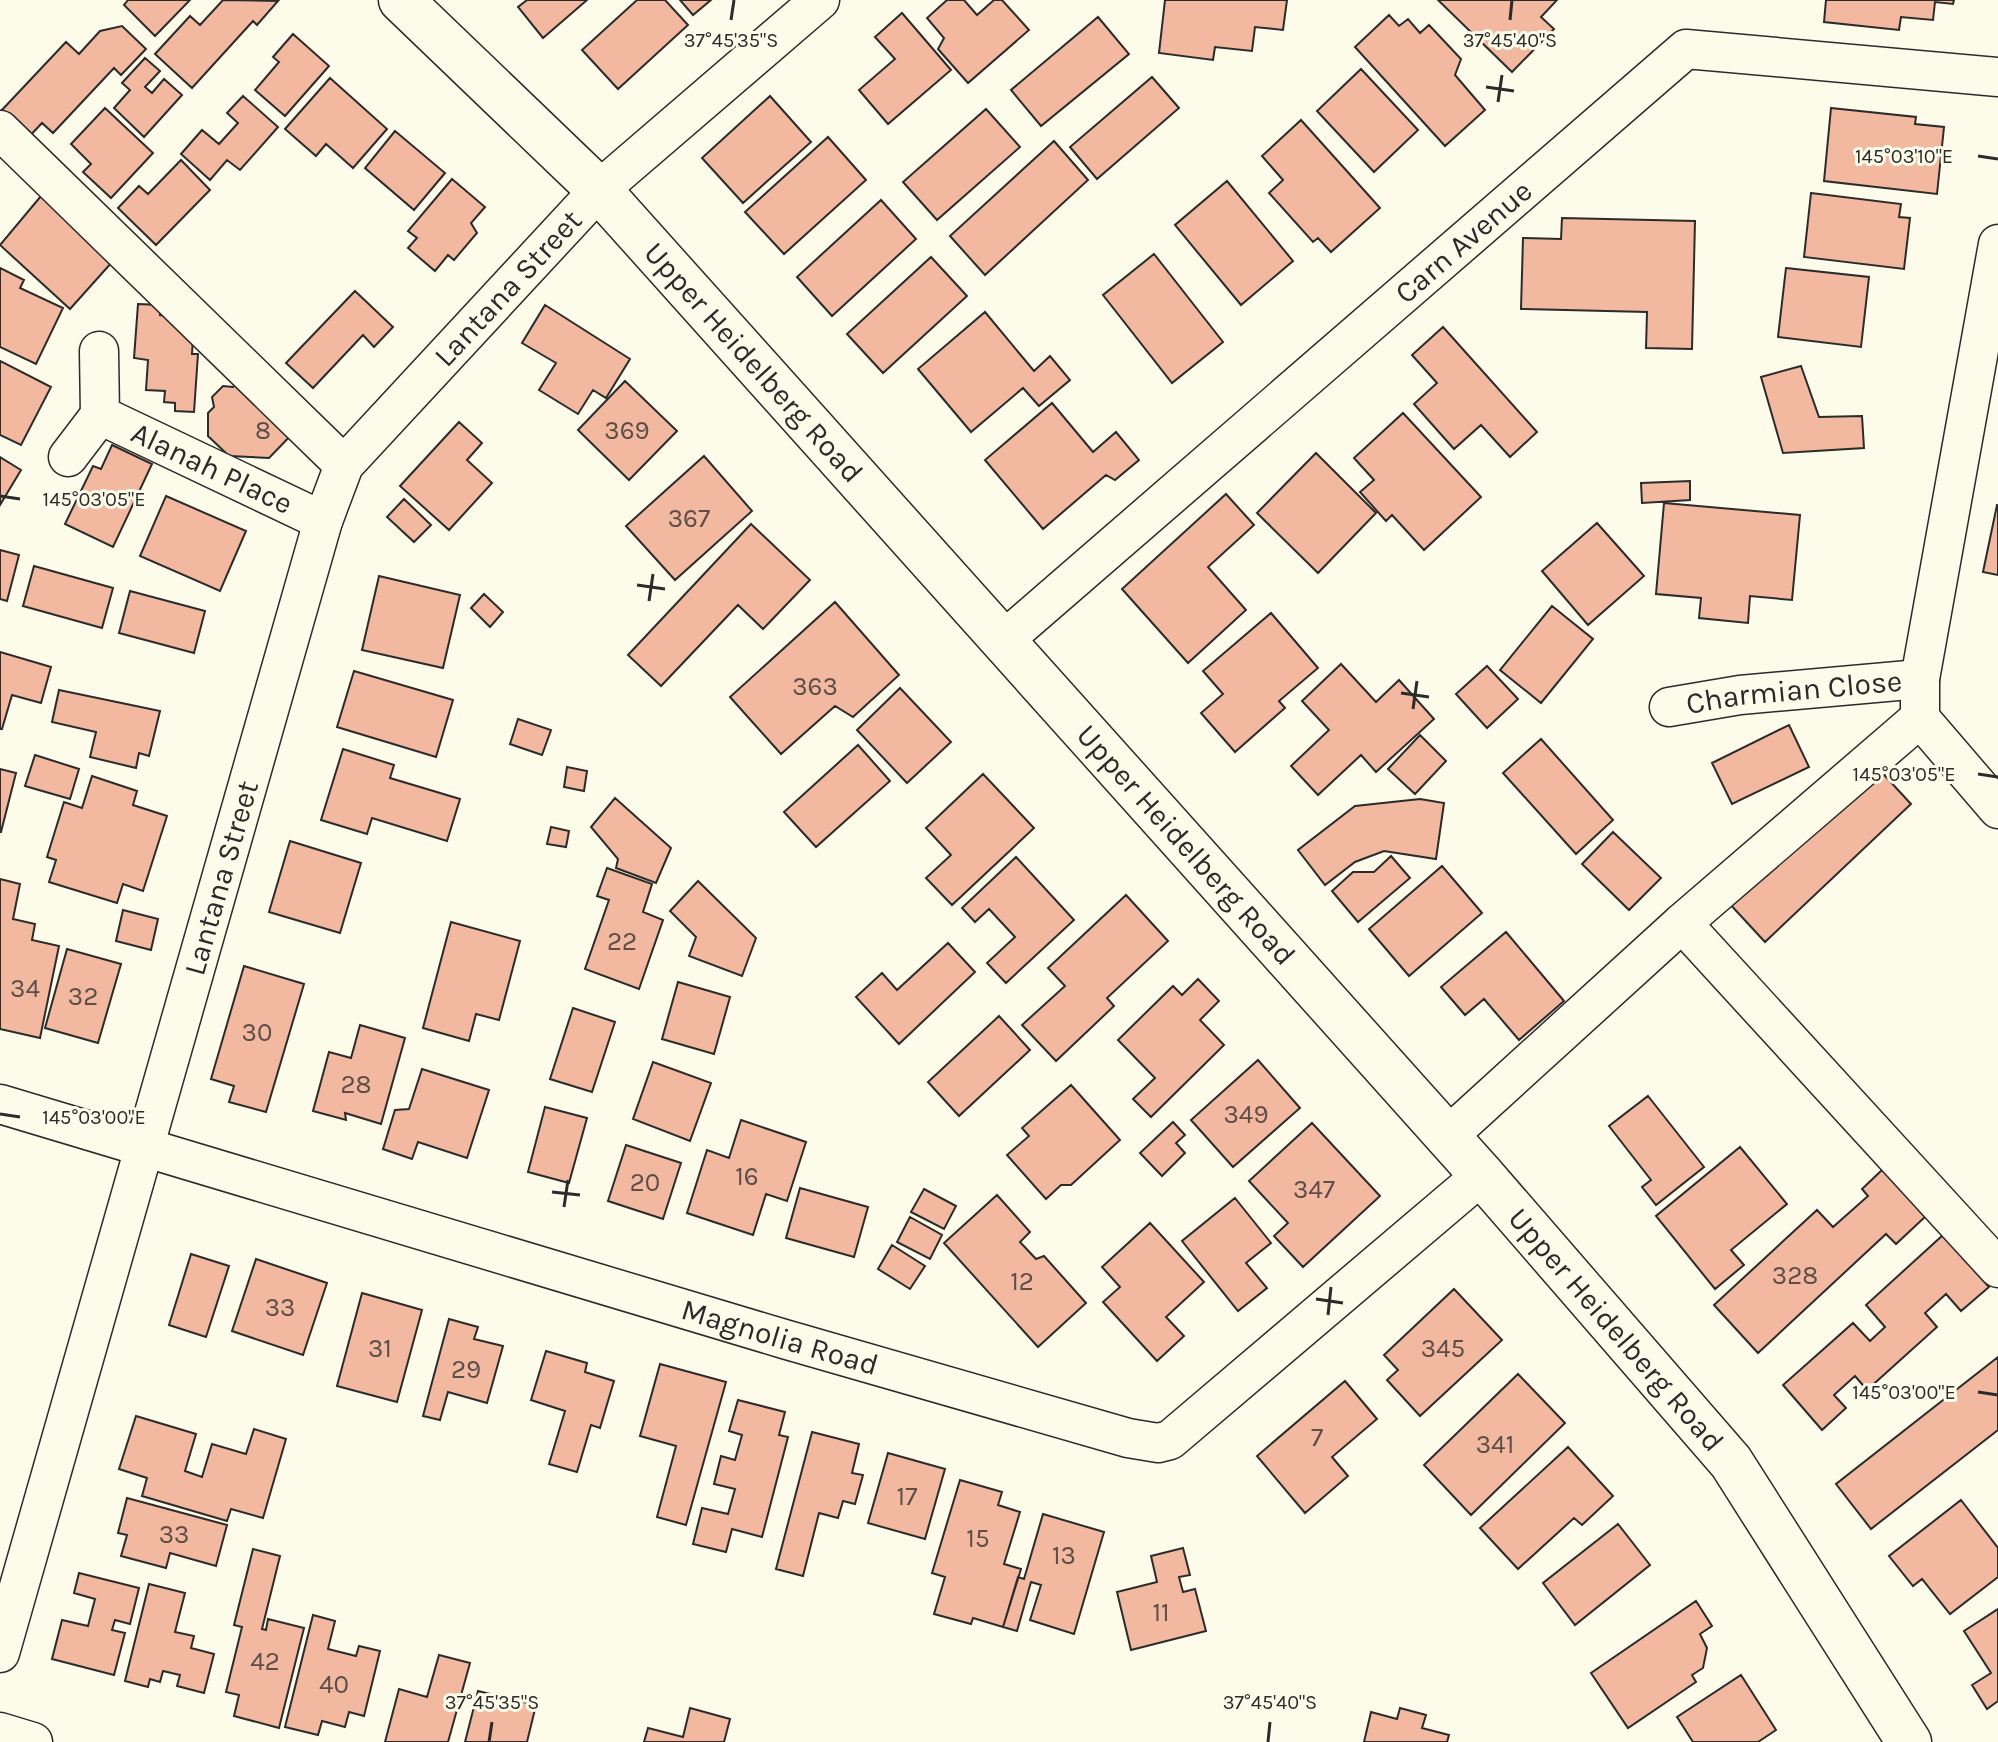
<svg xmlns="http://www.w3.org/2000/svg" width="1998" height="1742" viewBox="0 0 1998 1742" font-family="Karla,sans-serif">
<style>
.building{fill:#f2b8a0;stroke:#2b2b2b;stroke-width:2}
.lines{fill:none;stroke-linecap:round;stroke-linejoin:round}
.minor-casing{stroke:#2b2b2b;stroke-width:41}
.major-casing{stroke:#2b2b2b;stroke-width:47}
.minor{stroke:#fdfbea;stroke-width:38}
.major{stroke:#fdfbea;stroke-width:44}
.ticks{fill:none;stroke:#2b2b2b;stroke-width:3}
.labels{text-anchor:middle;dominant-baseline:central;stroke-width:6;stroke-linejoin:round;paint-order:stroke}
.number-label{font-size:26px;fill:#5d4e48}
.street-label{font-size:30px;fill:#2b2b2b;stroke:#fdfbea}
.ticks-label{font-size:20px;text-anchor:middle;fill:#2b2b2b;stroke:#fdfbea;stroke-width:6;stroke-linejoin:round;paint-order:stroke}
</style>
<rect width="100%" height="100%" fill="#fdfbea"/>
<!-- building -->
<path class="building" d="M128,0h62l-35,36 -31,-31z
M223,0l55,1 -21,24 -4,-4 -61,67 -37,-34 35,-38 10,9z
M527,0h60l-44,38 -25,-31z
M637,0h28l23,25 -70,64 -36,-39z
M680,0h31l-18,15z
M947,0h17l13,15 17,-15h8l27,30 -61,53 -30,-34 6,-11 -17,-20z
M1165,0h122l-4,30 -28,-3 -3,24 -37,-4 -2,13 -54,-7z
M1438,0h119l-16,17 13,12 -42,43z
M1826,0h128l-1,4 -18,-2 -2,18 -32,-3 -2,13 -75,-8z
M902,13l49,57 -63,54 -29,-34 36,-31 -20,-22z
M1389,15l10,11 9,-7 12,14 9,-8 32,34 -6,16 30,35 -40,36 -90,-99z
M1098,17l31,37 -88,72 -30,-36z
M122,26l24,23 -25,26 -7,-7 -61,65 -11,-10 -16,17 -26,-28 66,-70 13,12 21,-23z
M293,34l36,32 -44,50 -30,-26 24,-28 -6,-5z
M145,58l15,13 -15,16 7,6 12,-14 18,16 -38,42 -30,-29 16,-18 -8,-7z
M1361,69l57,61 -44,42 -57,-61z
M1152,77l27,31 -82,71 -27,-32z
M330,78l57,51 -34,39 -27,-24 -10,12 -31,-27z
M243,96l35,31 -38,43 -13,-10 -17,20 -29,-26 21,-24 17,14 19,-21 -11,-10z
M770,96l41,46 -68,61 -41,-45z
M105,108l48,45 -42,45 -28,-26 8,-8 -20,-20z
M1831,108l85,9 -1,7 29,3 -7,67 -113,-13z
M986,109l34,38 -83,73 -34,-38z
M1301,120l79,88 -49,44 -13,-14 -5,4 -44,-49 14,-13 -21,-24z
M395,131l50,42 -31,37 -49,-42z
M828,137l38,43 -82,74 -39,-42z
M1054,141l34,39 -103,95 -35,-39z
M181,160l29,30 -54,55 -38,-37 21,-22 9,8z
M452,179l33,28 -14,16 6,10 -23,27 -6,-5 -13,16 -27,-23 9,-10 -9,-7z
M1227,181l66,80 -52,44 -66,-80z
M1811,193l90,11 -2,13 11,1 -6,51 -100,-12z
M41,196l72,65 -43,48 -70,-64z
M881,200l35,39 -84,77 -35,-39z
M1562,218l133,3 -3,128 -46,-1 1,-36 -126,-3 2,-71 38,1z
M1154,254l69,88 -51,41 -69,-88z
M931,257l36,39 -84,77 -36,-39z
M0,268l24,12 -4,8 43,20 -27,56 -36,-17z
M1786,268l83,9 -8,70 -83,-10z
M355,291l38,36 -19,20 -11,-12 -50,53 -27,-25z
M138,304l23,1 -1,10 19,2 14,21 -1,16h6l-4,58 -19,-1v-8l-11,-1 1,-11 -19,-1 2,-30 -14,-2z
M545,305l85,54 -24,39 -13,-8 -15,24 -39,-24 17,-27 -34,-20z
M985,312l49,59 16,-15 20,24 -31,26 -16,-18 -52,44 -53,-63z
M1443,327l94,105 -27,25 -29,-32 -27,24 -40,-45 23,-21 -25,-28z
M0,361l51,26 -30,58 -21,-10z
M1801,366l18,51 43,-1 2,32 -81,5 -22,-76z
M625,381l52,50 -48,49 -51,-50z
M237,382l60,47 -28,29 -40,-2 -21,-20v-23l6,-6 -2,-10 11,-11 10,1z
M1052,403l41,49 23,-20 23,28 -24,20 -9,-5 -63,54 -58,-69z
M1403,413l78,84 -57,53 -32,-35 -6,6 -26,-29 14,-12 -20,-22z
M459,422l23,21 -15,17 25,23 -43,47 -49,-44z
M112,445l40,19 -39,83 -48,-23 28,-58 8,3z
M1316,453l60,60 -58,60 -61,-60z
M704,456l48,55 -77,69 -49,-54z
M0,457l21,13 -21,35z
M1690,481v19l-48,3 -1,-20z
M1226,494l28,31 -46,42 38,43 -58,53 -66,-74z
M166,496l80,35 -26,60 -80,-35z
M404,499l27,26 -17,17 -27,-25z
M1664,503l136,12 -8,85 -42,-4 -2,27 -49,-5 2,-20 -45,-4z
M1997,505h1v70l-15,-3z
M1597,523l47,53 -56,49 -46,-54z
M751,524l59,56 -47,49 -25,-24 -77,81 -33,-31z
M0,550l19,5 -12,46 -7,-2z
M34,566l79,22 -11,40 -79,-22z
M379,576l81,19 -17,73 -81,-18z
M130,591l75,20 -11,42 -75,-20z
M484,594l19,18 -13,15 -19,-19z
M835,602l64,73 -46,42 -18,-11 -54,48 -51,-57z
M1552,606l41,33 -52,64 -41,-33z
M1271,613l47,55 -39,33 6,7 -50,44 -34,-39 22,-19 -20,-23z
M0,652l51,15 -10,36 -29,-8 -10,34h-2z
M1341,664l35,38 23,-22 35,39 -58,53 -15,-17 -43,40 -27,-29 38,-36 -27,-29z
M1487,666l31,33 -31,29 -31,-34z
M354,671l99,29 -17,57 -99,-30z
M900,688l51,54 -44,41 -50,-53z
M59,690l101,21 -11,45 -10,-3 -3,15 -46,-11 6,-25 -44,-10z
M518,719l33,11 -9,25 -32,-11z
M1789,725l20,42 -77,37 -20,-41z
M1420,735l26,26 -31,33 -27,-25z
M1541,739l72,81 -37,34 -73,-81z
M858,745l32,36 -74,66 -32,-35z
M343,749l51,16 -4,13 70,21 -13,42 -75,-23 -5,16 -46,-14z
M35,755l44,14 -9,30 -45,-13z
M1875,765l36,39 -146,138 -37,-40z
M567,767l20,4 -3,20 -20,-4z
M0,769l16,4 -15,59h-1z
M983,774l51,54 -82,77 -26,-27 25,-23 -25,-27z
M92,776l45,15 -4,14 34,11 -24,75 -20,-7 -6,19 -68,-21 7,-22 -9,-3 17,-55 18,6z
M615,798l56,50 -15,35 -40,-15 2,-9 -27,-32z
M1420,799l24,4 -8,56 -52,-8 -29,11 -30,23 -27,-35 57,-44z
M551,827l18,4 -3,16 -19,-3z
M1613,832l48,46 -32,32 -47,-46z
M290,841l71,22 -21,70 -71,-21z
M1391,856l19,22 -52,44 -26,-31 21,-19h21z
M1016,857l58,63 -68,63 -19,-20 28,-26 -26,-28 -14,13 -13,-14z
M1442,866l40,47 -73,63 -40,-47z
M607,868l45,16 -9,28 20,8 -24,69 -54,-20 24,-69 -12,-4z
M0,879l20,5 -7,35 22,5 -3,16 27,6 -19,92 -40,-9z
M698,881l58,57 -14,38 -53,-20 7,-19 -26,-26z
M1126,895l42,46 -61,57 7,8 -58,55 -34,-36 43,-39 -17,-18z
M123,910l35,9 -7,31 -35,-9z
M451,922l69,19 -21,79 -23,-6 -7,27 -46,-13z
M1506,932l58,69 -45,39 -35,-41 -19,16 -24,-28z
M948,943l27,29 -76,72 -43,-47 26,-24 15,17z
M67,949l54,15 -23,79 -53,-15z
M244,966l60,18 -38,128 -37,-10 5,-16 -23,-7z
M1198,979l21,22 -19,19 24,25 -73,72 -18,-18 22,-21 -37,-38 55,-54 9,9z
M678,982l52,15 -16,57 -52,-15z
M573,1008l42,14 -23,70 -42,-13z
M999,1016l31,34 -71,66 -31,-34z
M360,1025l45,13 -24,86 -36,-11 1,7 -33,-9 16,-59 22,6z
M1258,1060l42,48 -67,59 -42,-47z
M653,1062l58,21 -21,58 -57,-22z
M422,1069l67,21 -22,68 -49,-16 -6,17 -29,-10 12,-39 14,-1z
M1071,1085l49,55 -49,45h-10l-15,14 -39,-44 22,-19 -7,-8z
M1648,1096l56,71 -48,38 -14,-18 9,-7 -42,-54z
M545,1107l42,11 -18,65 -41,-11z
M741,1120l65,22 -19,59 -21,-7 -13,41 -66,-22 20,-63 22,8z
M1173,1122l12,13 -9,8 9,10 -23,23 -22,-23z
M1312,1123l68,73 -77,71 -29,-31 14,-13 -39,-42z
M626,1145l55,18 -18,56 -55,-18z
M1740,1147l47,57 -56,46 13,15 -29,24 -59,-73z
M1883,1169l43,47 -30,28 -10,-10 -128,119 -44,-48 103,-95 16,17 35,-31 -6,-7z
M800,1188l68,19 -14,50 -68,-19z
M924,1189l32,17 -12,23 -33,-17z
M997,1195l33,37 -10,10 16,17 8,-3 42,47 -48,44 -94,-104z
M1235,1198l36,45 -25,20 21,25 -29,23 -56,-70z
M910,1217l32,18 -12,24 -33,-17z
M1150,1223l54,59 -38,35 18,19 -27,25 -54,-59 17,-15 -18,-20z
M1943,1235l46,52 -28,24 -15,-17 -21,19 12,14 -70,63 -12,-14 -21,19 12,13 -24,22 -39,-45 70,-62 17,18 15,-14 -19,-22z
M892,1245l33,21 -15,23 -32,-20z
M191,1254l38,12 -23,71 -37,-12z
M256,1259l71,24 -24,72 -71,-24z
M1454,1289l48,51 -82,76 -33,-36 11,-10 -14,-15z
M362,1293l60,17 -25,92 -60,-16z
M449,1319l29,8 -4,12 29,7 -16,57 -39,-11 -8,28 -17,-4z
M546,1351l41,12 -2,9 29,9 -14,47 -9,-3 -14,47 -28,-8 16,-53 -34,-11z
M1998,1357v73l-127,99 -35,-45z
M660,1364l66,18 -40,143 -29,-8 19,-71 -36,-10z
M1518,1374l47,49 -94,92 -47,-50z
M1345,1381l32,38 -45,38 16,19 -43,37 -48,-57z
M738,1400l47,12 -6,23 9,2 -26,100 -30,-8 -6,23 -33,-8 9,-36 26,6 7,-25 -21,-5 7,-28 14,4 7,-25 -13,-4z
M136,1416l60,18 -11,37 17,6 10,-33 34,10 8,-25 32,10 -23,79 -32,-9 -4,12 -85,-25 5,-18 -28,-9z
M812,1432l47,12 -7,29 11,2 -8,29 -12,-3 -5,17 -19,-5 -16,63 -27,-7z
M1568,1447l45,49 -31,29 -8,-7 -56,51 -38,-41z
M888,1453l57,16 -20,70 -57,-16z
M960,1480l42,12 -4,13 22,7 -16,52 17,5 -18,58 -30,-9 -2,6 -37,-10 11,-37 -13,-4z
M127,1498l100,27 -11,41 -46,-13 -4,15 -45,-12 6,-21 -9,-2z
M1961,1500l37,48v29l-48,37 -28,-35 -9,7 -24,-30z
M1043,1514l61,18 -30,102 -44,-14 11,-35 -10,-3 -14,49 -14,-4 15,-50 6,2z
M1618,1524l32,41 -75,60 -32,-42z
M1183,1548l7,27 -11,2 4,15 12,-3 11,42 -75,19 -14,-58 40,-10 -6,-26z
M253,1549l27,7 -18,73 4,1 2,-11 36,9 -25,100 -45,-12 5,-21 -13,-3 16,-65 -8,-2z
M79,1573l60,15 -9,36 -15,-4 -3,10 13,3 -11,42 -62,-16 10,-39 26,6 7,-27 -21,-6z
M149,1584l36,9 -10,39 19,4 -3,12 23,6 -10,39 -27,-7 3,-11 -17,-4 -3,11 -10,-3 -2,8 -23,-6z
M1696,1601l16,25 -12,8 7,14 -4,20 -11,7 4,7 -68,46 -37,-55z
M1998,1609v92l-11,8 -15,-24 19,-12 -27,-42z
M313,1615l22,6 -7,28 28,7 3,-10 21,5 -16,65 -15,-4 -4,15 -23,-6 -4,14 -33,-8z
M439,1655l31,8 -22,79h-63l14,-53 28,8z
M1741,1675l35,55 -18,12h-65l-16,-25z
M478,1691l58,14 -9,37h-62z
M690,1708l40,11 -6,23h-80l4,-14 35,9z
M1400,1708l26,7 -4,13 27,7 -2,7h-83l7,-30 26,7z"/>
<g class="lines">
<!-- minor casing -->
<g class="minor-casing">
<g id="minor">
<path d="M0,130l344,335"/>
<path d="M1998,244l-78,435v39l78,91"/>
<path id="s1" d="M99,351l1,64 223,106"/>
<path d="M68,457l32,-42"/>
<path id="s2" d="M1004,640l682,-591 312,28"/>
<path id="s3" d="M1669,707l71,-12 180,-16"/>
<path d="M1682,923l316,345"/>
<path id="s4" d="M0,1104l784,235 344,99 30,5 12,-3 312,-265"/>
<path d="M1447,1137l235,-214 238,-205"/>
<path id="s5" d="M0,1653l323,-1132 21,-56 255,-275 221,-190"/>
<path d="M0,1732l33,10"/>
</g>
</g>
<!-- major casing -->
<g class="major-casing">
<g id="major">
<path id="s6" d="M401,0l198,190 883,985 249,287 178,280"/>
</g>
</g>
<!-- minor -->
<use href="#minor" class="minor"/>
<!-- major -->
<use href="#major" class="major"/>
</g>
<!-- ticks -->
<path class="ticks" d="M731,20l3,-20M1510,20l2,-20M1486,87l28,4M1498,102l4,-27M1978,156l20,3M0,496l20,3M637,585l28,4M649,601l4,-27M1401,693l28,4M1413,709l4,-28M1978,774l20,3M0,1114l20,3M552,1192l28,3M564,1207l4,-27M1316,1299l27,4M1328,1315l3,-28M1978,1392l20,3M489,1742l3,-20M1268,1742l2,-20"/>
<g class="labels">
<!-- number labels -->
<g class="number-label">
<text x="263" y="430">8</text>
<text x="627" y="430">369</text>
<text x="689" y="518">367</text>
<text x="815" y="686">363</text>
<text x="622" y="941">22</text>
<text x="25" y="988">34</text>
<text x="83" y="996">32</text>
<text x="257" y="1032">30</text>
<text x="356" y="1084">28</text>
<text x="1246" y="1114">349</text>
<text x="747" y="1176">16</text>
<text x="645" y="1182">20</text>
<text x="1314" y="1189">347</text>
<text x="1795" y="1275">328</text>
<text x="1022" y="1281">12</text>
<text x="280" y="1307">33</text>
<text x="380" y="1348">31</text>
<text x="1443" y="1348">345</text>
<text x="466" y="1369">29</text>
<text x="1317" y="1437">7</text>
<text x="1495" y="1444">341</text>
<text x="907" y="1496">17</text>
<text x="174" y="1534">33</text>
<text x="978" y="1538">15</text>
<text x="1064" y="1555">13</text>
<text x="1161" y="1612">11</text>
<text x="265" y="1661">42</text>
<text x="334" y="1684">40</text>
</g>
<!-- street labels -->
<g class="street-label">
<text stroke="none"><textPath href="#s2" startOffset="608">Carn Avenue</textPath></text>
<text stroke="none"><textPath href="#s5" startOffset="1478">Lantana Street</textPath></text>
<text stroke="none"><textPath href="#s6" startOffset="506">Upper Heidelberg Road</textPath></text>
<text stroke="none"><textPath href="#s1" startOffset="188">Alanah Place</textPath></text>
<text stroke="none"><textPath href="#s3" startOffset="126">Charmian Close</textPath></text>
<text stroke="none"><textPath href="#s6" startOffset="1154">Upper Heidelberg Road</textPath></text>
<text stroke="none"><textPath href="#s5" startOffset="806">Lantana Street</textPath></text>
<text stroke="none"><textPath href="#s6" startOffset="1802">Upper Heidelberg Road</textPath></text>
<text stroke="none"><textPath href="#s4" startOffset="814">Magnolia Road</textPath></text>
</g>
</g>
<g class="ticks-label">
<text x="731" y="47">37°45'35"S</text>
<text x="1510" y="47">37°45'40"S</text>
<text x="1904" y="163">145°03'10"E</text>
<text x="94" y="506">145°03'05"E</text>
<text x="1904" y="781">145°03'05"E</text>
<text x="94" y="1124">145°03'00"E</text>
<text x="1904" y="1399">145°03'00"E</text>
<text x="492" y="1709">37°45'35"S</text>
<text x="1270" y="1709">37°45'40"S</text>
</g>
</svg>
